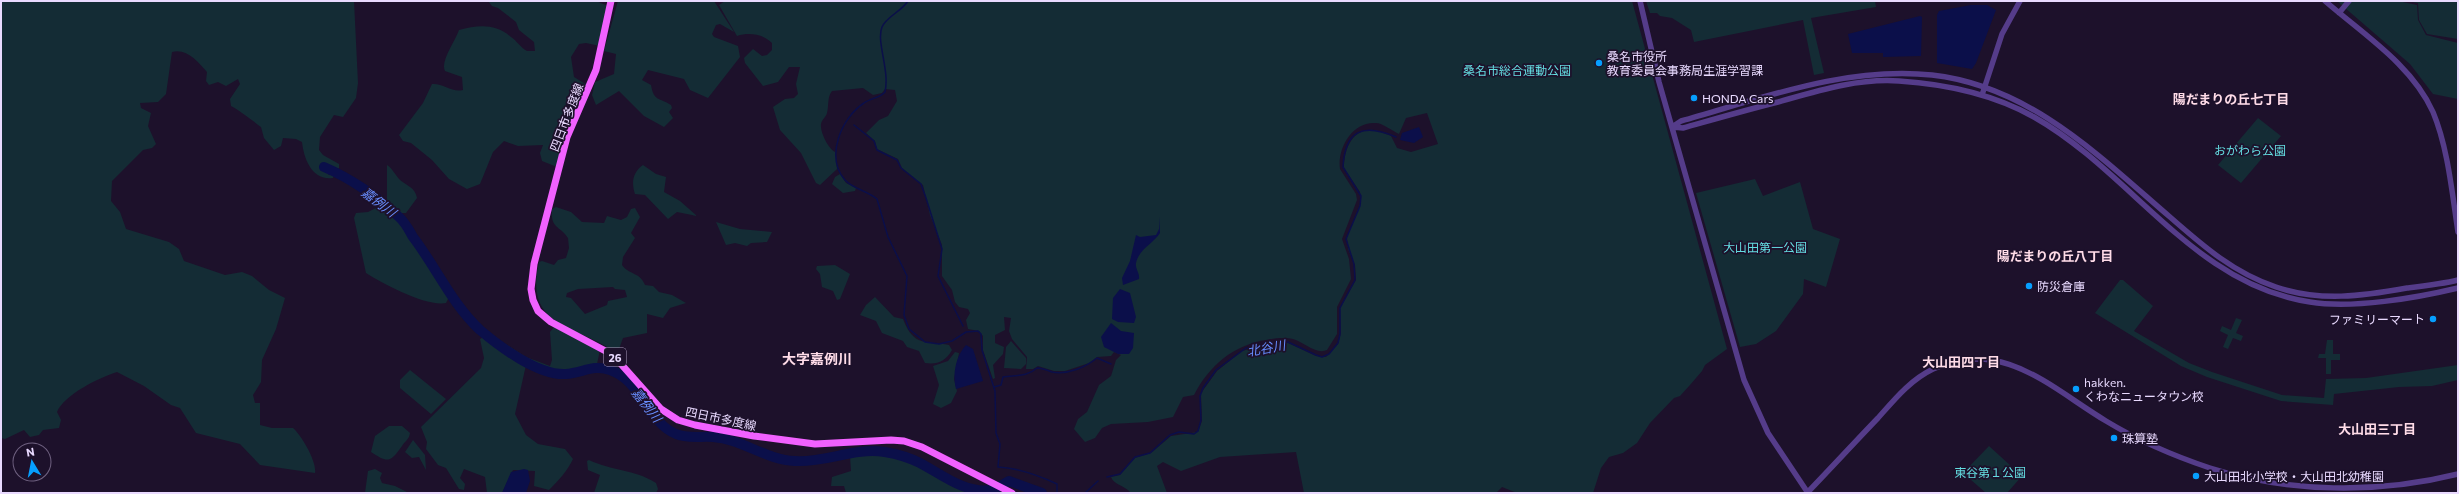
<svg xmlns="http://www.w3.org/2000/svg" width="2459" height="494" viewBox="0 0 2459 494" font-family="Commissioner,'Noto Sans JP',sans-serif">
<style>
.green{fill:#142c35;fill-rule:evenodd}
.water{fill:#0b0f4a}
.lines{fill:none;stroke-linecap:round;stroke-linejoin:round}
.stream{stroke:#0b0f4a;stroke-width:1.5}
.river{stroke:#0b0f4a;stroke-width:10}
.tertiary{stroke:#553c8a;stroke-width:5.5}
.primary{stroke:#f161ff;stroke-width:7}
.poi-dot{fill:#069fff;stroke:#1d112b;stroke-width:1.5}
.labels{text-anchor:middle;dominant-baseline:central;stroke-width:3.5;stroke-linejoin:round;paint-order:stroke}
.shield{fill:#1d112b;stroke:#ac9ebf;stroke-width:1}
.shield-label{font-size:11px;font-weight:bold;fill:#e9daff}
.poi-label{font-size:12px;fill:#e9daff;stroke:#1d112b;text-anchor:start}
.park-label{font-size:12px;fill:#64dde1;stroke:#1d112b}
.street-label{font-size:12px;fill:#e9daff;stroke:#1d112b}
.neighbourhood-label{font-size:13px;font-weight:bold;fill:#ffdce8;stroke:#1d112b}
.water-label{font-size:13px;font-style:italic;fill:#688eff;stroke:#1d112b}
.quarter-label{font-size:14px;font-weight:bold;fill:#ffdce8;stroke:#1d112b}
</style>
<rect width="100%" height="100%" fill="#1d112b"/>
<!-- green -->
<path class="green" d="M1,1h353l4,82 -2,15 -13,19 -9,-2 -14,22 -1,13 4,5 16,9v4l-3,2 -3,-4 -3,2 -7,-1 7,6 -2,2h6l-1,3c-21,3 -29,-19 -31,-36l-6,-3 -13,-1 -2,8 -7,4 -10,-12 -3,-11c-5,-4 -25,-19 -30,-21l-1,-7 10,-15 -2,-5 -12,7 -8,-4 -9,3 -3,-4 1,-9c-9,-10 -20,-24 -35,-20l-6,42 -8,8 -18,1 1,5 10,5 -3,13 8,18 -4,4 -9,2 -31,31 -1,20 9,11 6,17 43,13 10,7 5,12 41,14 17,-3 10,4 17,14 16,8 -9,31 -14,31 -1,22 -8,13 2,8h5v22l12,3h21c9,8 24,34 22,45l-55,-8 -20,-21 -44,-11 -16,-25 -9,-3 -27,-19 -27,-14c-19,6 -53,23 -60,40l4,8 -2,8 -16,2 -4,5 -9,2 -6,-7 -19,9 -4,-1z
M488,1h108l12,5 -8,40 -14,-3 -7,1 -8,13 3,20 13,8 -11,21 -10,-2 -1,5 9,3 -9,23 -8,32 -15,-6 -2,-8 3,-8 -25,1 -14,-5 -11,11 -13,32 -13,5 -18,-10 -17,-19 -21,-17 -8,-2 -4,-6 24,-32 9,-19c11,-1 20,9 31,6l-1,-13 -17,-6c-5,-10 10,-29 14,-41 19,-5 36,-7 52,7 6,4 9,10 16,14h8l-1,-9 -15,-12 -3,-8 -18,-14 -6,-2z
M618,1h96l20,31 -14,-8 -4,1 -4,9 2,3 24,9 2,11 -32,41 -18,-8 -6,-11 -36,-9 -6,10 9,5c3,17 8,12 20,20l1,3 -3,4 4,6 -9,9 -20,-11 -25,-25 -23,14 -4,-10 3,-13 19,-8 2,-20 -12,-3z
M725,1h907l95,348 -22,16 -3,6 -12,14 -10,11 -6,2 -24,25 -13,20 -14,10 -14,4 -8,11 -8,25h-76l-15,-6 -6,6h-192l-8,-41 -76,5 -39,14 -18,-9 -6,4 10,27h-36c-7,-8 -17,-8 -20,-16l9,-2 15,-17 16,-5 20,-17 27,-4 4,-11 -1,-27 3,-5 13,-18 25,-20 26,-7 20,-1 28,13 10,1 12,-13 3,-11 -1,-25 16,-28 -1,-15 -7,-16 -1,-12 14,-35 -1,-10 -16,-24c0,-16 6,-37 26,-38 6,-1 15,4 21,6l6,12 14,4 27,-8 -11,-31 -21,5 -7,16c-6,-3 -17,-11 -23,-11 -24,-2 -39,26 -36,46l16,25 1,6 -15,39 7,20 2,20 -14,28v27l-10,16c-11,5 -23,-8 -34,-11 -8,-2 -19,-1 -27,1 -33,5 -57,26 -72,55l-11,2 -10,20 -25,5 -37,2 -9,4 -7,10 -10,4 -11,-13 4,-10 9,-7 12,-27 12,-9 5,-16 5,-5 -7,-3 -3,4 -14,1 -8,6 -24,8h-11l-16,-5 -5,3h-7l1,-12 -15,-18 -3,-8 2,-13 -7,-1 1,13 -10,5v8l9,4 -1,7 -10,11 2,13 -2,1 -10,-29v-14l-4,-5 -11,-2 -2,-9 4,-7 -2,-4 -9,-2 -4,-5 -3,-12 -10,-14v-31l-12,-30 -7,-30 -21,-17 -4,-9 -21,-10 -2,-8 -9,-8 13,-13 9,-4 9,-15 -2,-11 -10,-1 -3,4 -9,2 -10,-7 -31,3c-5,6 -3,15 -5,22 -1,4 -5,6 -6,11 -1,8 7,24 14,28l2,17 -17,16 -4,-2 -15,-30 -21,-23 -7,-23 12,-8 9,-1 4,-4 -2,-10 4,-17h-11l-11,15 -15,4 -18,-23 -1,-5 9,-9 9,7 5,-1 5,-5v-7c-9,-9 -23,-11 -35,-7l-18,-31z
M1646,1h229l1,6 -65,11 13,55 -10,2 -11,-55 -109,22 -3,-12 -19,-12 -12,-2 -3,-3h-7z
M2337,1h61l19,4 1,15 8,15 32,8v56l-25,-5 -23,-30z
M2407,1h51v38l-31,-5 -8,-14 -1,-17z
M2258,118l23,18 -40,47 -23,-18z
M387,165c6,4 8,10 13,15 7,6 15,7 17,18l-11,15h-10l-9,-7z
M643,165l13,9 10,3 -2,15 16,9 17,15 -20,-4 -9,7 -23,-24 -10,-1c-4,-12 -2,-22 8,-29z
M840,174l6,9 10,5 -1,3 -12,2 -11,-9 3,-7z
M1755,179l8,17 37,-14 13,47 27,10 -14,48 -22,-8 -1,15 -27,37 -20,13 -16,3 -44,-154z
M380,206l14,9 6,7 49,75 -3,6c-19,4 -63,-19 -80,-30l-12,-55 2,-5 12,-1z
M556,207l15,5 11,10 22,1 3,-7 14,4 6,-3 4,-8 4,-1 5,9 -9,16 4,5 -12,19 -1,8c7,10 18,7 23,20l8,1 6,6 13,3 14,8 -16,5 -7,10 -16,-4v19l-24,5 -4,11 -5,2c-42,-27 -90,-25 -75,-89l3,-1 12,4 4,-5 8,-2 3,-10 -1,-10c-7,-12 -18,-9 -16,-29zM613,287l2,2 10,1 2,7 -19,4 -1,4 -22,9 -14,-16 -5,-1 1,-4 11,-4z
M716,222l24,7 32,3 -5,10 -16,1 -4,3 -12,-3 -9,2z
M835,265l15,9 -10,25 -3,1 -4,-9 -11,-4 -2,-13 -4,-5 1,-3z
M2120,280h3l30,26 -19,25 55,32 23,9 70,23 42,3 2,-19 40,-1 92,-13v15l-26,6 -33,1 -65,7 -1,11 -52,-4 -74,-24 -26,-11 -86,-53z
M875,297l19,20 9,2c11,29 23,21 46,26l3,5c-6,11 -15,15 -27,13l-6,-12 -12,-4 -4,-6 -21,-8 -6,-12 -16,-6 6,-10z
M2236,318l6,2 -6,13 7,3 -2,5 -8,-3 -5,11 -5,-2 5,-12 -8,-4 2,-5 9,4z
M554,327l46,23 -3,14c-38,17 -61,2 -93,-19v-2l22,14 24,9 2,-6 -2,-28z
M484,337l42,28 -11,49 11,21 12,9 27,5 8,10c-5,11 -14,21 -24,31l-15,-4 1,-15 -22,-1 -11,23h-15l-2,-16 -21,-8 -4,9 5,6 -1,6 -5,-1 -13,-21 -8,-3 -12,-16 1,-7 -6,-15 60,-59 3,-10 -4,-19z
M2327,340h6v14h7v6h-9v14h-5v-16h-8l1,-4h6z
M1011,341l15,17v6l-5,5 -17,-1 2,-21z
M955,352l4,1 -5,26 3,12 -6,12 -10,5 -8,-4 6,-19 -6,-19 15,-5z
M410,370l36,29 -15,15 -31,-26v-8z
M389,426h13l8,7c-1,7 -5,8 -8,13 -12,17 -14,17 -31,6l4,-16z
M413,440l12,15 1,15 -7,-13 -7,1 -7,-6z
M1989,446l33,30 -15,17h-21l-23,-20z
M873,453l34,7 61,33h-122l-2,-7h-13l1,-9 19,-6 -1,-15z
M589,460c23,11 45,9 67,23l2,6 -2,4h-62l6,-18 -12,-5 -1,-9z
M375,469l7,4 -2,5 2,5 13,3 14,7h-44l3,-22z"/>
<!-- water -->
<path class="water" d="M1971,5h16l9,5 -20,53 -4,6 -35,-6v-48l2,-4z
M1920,16l2,1 -1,39 -38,1v-4h-31l-4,-19z
M1419,127l4,10 -9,6 -14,-3 2,-7z
M1159,217l1,16c-7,11 -21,16 -24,30 -1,6 4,10 3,16l-16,6 -1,-7 8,-17 6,-26 4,2 16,-2 3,-6z
M1120,289l10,4 6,24 -2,6 -16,-1 -6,-3 1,-21z
M1111,323l10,8 13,2 -1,15 -4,6h-11l-14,-7 -3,-10z
M966,345l7,4 10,32 -27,8c-4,-15 0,-33 10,-44z
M524,469l4,1 2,11 -4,12h-24l9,-21z"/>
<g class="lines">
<!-- stream -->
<path class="stream" d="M908,1c-6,10 -22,16 -26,26 -6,15 8,43 3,65 -5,6 -14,6 -21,11 -23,15 -39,54 -19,77 8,9 23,11 32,19l11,38 19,39 -3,39 5,14 16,13 14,2 13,-3 14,-9 12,-1 3,3 1,16 13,41 1,42 4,11 -2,23c21,1 40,8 59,17v9
M854,125l20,16 3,9 20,10 4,8 20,16 5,14 16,51 -4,27 25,50
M994,387l7,-2 2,-8c13,-2 24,0 34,-9 5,0 10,2 15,4 16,3 34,-5 45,-14l14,6
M1107,477l13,-3 15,-17 15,-4 20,-18 9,-3 15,2 4,-3 3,-11 -1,-24 3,-8 13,-18 30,-22 42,-6 28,13 6,2 7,-3 9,-11 2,-9v-26l15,-28 -1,-16 -8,-25 14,-33 1,-10 -18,-29c2,-37 20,-44 53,-30
M1085,493l13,-12"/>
<!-- river -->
<path class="river" d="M324,167c26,11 54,30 75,50 6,5 10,13 14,20 23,30 39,67 67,93 20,17 59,46 86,44 16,-1 28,-10 44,-4 31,10 37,52 66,64 11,5 25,2 37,3 29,2 53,23 82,24 31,2 59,-14 90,-9 12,2 23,5 35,11 21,11 45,31 71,27 6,-1 12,-6 18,-9l33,12"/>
<!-- tertiary -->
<path class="tertiary" d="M1640,1l19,81 85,298 24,53 40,60
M2325,1c38,33 87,64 108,111 15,36 19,81 25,120
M2339,13l10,-12
M1982,95l20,-61 18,-33
M1672,127l9,-6c82,-23 165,-55 251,-46 98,11 167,81 238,142 33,29 64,56 106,70 44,15 87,9 131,1 17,-2 35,-4 51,-8
M1673,127l10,1c32,-9 63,-18 95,-26 39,-11 80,-24 121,-21 46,3 94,13 135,36 97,55 160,168 276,185 43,7 106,-4 148,-14
M1807,493c24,-25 47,-50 71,-75 16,-18 32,-38 55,-49 69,-32 118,19 173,52 33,20 68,35 104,47 79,25 168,26 248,6"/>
<!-- primary -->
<path class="primary" d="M611,1l-15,69 -29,67 -33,127 -3,25 2,11 5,11 13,11 62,33 48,54 17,11 17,5 59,11 61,8 76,-4 13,1 18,6 90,46"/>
</g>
<!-- markers -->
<g class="poi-dot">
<circle cx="1599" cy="63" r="4"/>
<circle cx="1694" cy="98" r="4"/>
<circle cx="2029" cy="286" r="4"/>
<circle cx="2433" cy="319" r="4"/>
<circle cx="2076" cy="389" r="4"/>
<circle cx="2114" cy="438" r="4"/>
<circle cx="2196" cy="476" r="4"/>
</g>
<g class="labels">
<!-- shield labels -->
<rect class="shield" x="604" y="348" width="22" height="18" rx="3"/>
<g class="shield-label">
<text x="615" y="357">26</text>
</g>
<!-- poi labels -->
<g class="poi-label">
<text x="1607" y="56">桑名市役所<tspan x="1607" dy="14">教育委員会事務局生涯学習課</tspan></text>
<text x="1702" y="98">HONDA Cars</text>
<text x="2037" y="286">防災倉庫</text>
<text x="2425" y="319" text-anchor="end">ファミリーマート</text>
<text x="2084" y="382">hakken.<tspan x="2084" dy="14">くわなニュータウン校</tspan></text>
<text x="2122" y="438">珠算塾</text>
<text x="2204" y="476">大山田北小学校・大山田北幼稚園</text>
</g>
<!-- park labels -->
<g class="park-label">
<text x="1517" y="70">桑名市総合運動公園</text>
<text x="2250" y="150">おがわら公園</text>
<text x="1765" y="247">大山田第一公園</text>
<text x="1990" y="472">東谷第１公園</text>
</g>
<!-- street labels -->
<g class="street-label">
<text transform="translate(566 117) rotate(-69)">四日市多度線</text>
<text transform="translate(721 418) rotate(12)">四日市多度線</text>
</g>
<!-- neighbourhood labels -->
<g class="neighbourhood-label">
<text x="2231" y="99">陽だまりの丘七丁目</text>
<text x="2055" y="256">陽だまりの丘八丁目</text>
<text x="1961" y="362">大山田四丁目</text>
<text x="2377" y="429">大山田三丁目</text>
</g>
<!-- water labels -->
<g class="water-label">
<text transform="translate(379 202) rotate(37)">嘉例川</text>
<text transform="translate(1266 348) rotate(-10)">北谷川</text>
<text transform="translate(647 405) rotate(52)">嘉例川</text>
</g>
<!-- quarter labels -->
<g class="quarter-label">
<text x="817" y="358">大字嘉例川</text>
</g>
</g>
<!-- border -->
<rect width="2459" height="494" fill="none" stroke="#e9daff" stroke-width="4"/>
<!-- north arrow -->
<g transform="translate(32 462) rotate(350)"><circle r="19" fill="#1d112b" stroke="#6f6180"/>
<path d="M0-3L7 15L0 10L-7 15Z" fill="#069fff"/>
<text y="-6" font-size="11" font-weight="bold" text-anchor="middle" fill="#e9daff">N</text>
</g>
</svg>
